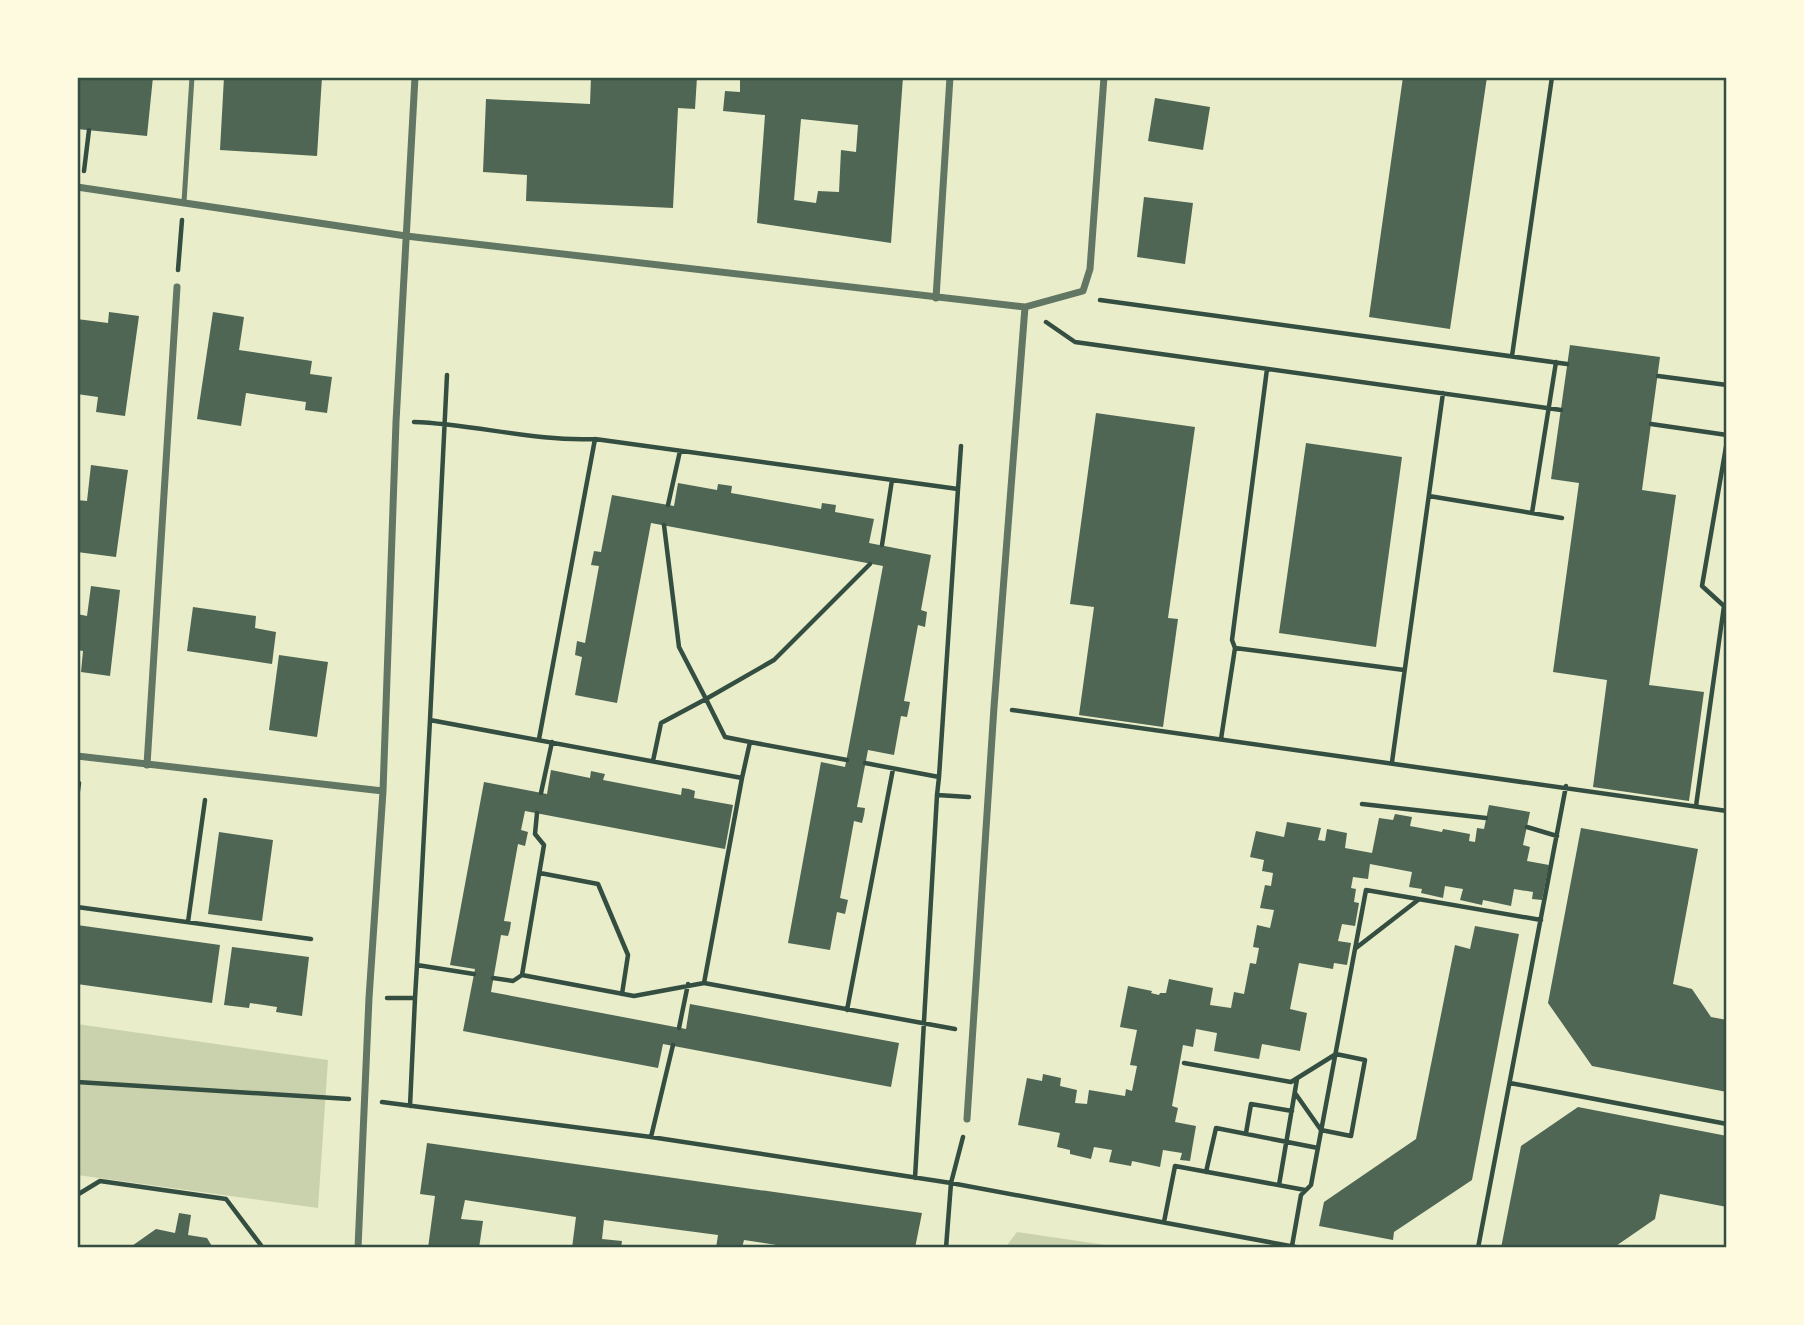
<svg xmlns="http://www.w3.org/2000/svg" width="1804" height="1325" viewBox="0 0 1804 1325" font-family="Lora,serif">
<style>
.green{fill:#cad2ad}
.building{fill:#4f6655;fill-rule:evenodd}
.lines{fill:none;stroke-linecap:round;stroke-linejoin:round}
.path{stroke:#344e41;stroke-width:4.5}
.service{stroke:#617663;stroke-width:5}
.minor{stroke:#617663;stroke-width:7}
.neatline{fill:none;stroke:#344e41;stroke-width:2.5}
</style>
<rect width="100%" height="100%" fill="#e9edc9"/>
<!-- green -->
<path class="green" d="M77,1024l251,36 -10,148 -241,-33z
M1017,1232l109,16h-121z"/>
<!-- building -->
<path class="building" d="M77,77h76l-6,59 -70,-7z
M224,77h98l-5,79 -97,-6z
M591,77h106l-2,32 -17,-1 -5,100 -147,-7 1,-26 -44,-3 3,-73 104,5z
M740,77h163l-12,166 -134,-20 8,-108 -42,-4 2,-20 15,1zM801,119l57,6 -2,27 -15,-2 -2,42 -21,-1 -2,12 -22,-3z
M1403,77h84l-37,252 -81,-12z
M1155,98l55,9 -7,43 -55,-9z
M1144,197l49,6 -8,61 -48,-7z
M109,312l30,4 -14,100 -29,-4 2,-15 -21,-3v-75l31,4z
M213,312l31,5 -5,33 73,11 -2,13 22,3 -5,36 -22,-3 1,-8 -60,-9 -5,33 -44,-7z
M1570,345l90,12 -18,133 34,5 -27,190 55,7 -15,109 -96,-14 14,-107 -54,-8 26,-189 -28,-4z
M1096,413l99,14 -27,191 10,1 -15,108 -84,-12 15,-108 -24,-3z
M1306,443l96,14 -26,190 -97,-14z
M91,465l37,5 -12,87 -39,-5v-52l10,1z
M678,483l39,7 1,-6 14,2 -1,7 90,16 1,-6 14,2 -1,7 39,7 -5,24 62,12 -10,55 6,2 -2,15 -7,-2 -14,76 6,1 -3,15 -6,-1 -7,39 -26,-5 -11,57 8,1 -1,7 -2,8 -8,-2 -14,77 8,2 -3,14 -8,-2 -7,38 -42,-7 33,-181 24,5 38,-201 -232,-43 -34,180 -42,-8 7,-38 -7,-2 2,-14 8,2 14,-77 -8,-1 3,-14 7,1 11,-57 62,11z
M91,586l29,4 -10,86 -29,-4 2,-21 -6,-1v-36l10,2z
M193,607l63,9 -1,12 21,4 -4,32 -85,-13z
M279,655l49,7 -11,75 -48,-7z
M551,770l39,8 1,-7 14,3 -2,6 78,15 1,-7 7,1 6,2 -1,7 39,7 -8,44 -200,-38 -4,19 7,2 -3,14 -7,-2 -14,77 7,1 -1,7 -2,7 -7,-1 -10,57 195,37 4,-25 209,39 -8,44 -228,-43 -5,24 -195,-37 12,-62 -25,-4 34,-183 63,12z
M1489,805l41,7 -7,33 7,2 -3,14 22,4 -7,35 -10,-1 1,-7 -19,-3 -3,17 -28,-6 -1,5 -22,-5 3,-11 -18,-3 -2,12 -22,-5 1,-4 -13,-2 3,-15 -42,-8 -2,15 -15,-2 -2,11 5,1 -2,13 5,1 -4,23 -13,-2 -4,17 13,2 -4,22 -13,-2 -1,6 -34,-6 -9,46 17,4 -7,38 -38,-7 -3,15 -45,-8 3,-18 -21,-4 -3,18 -10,-2 -11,61 6,2 -3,14 21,4 -6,35 -10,-1 2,-7 -19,-3 -3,17 -28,-6 -1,5 -22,-4 3,-12 -18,-3 -3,12 -21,-5v-4l-13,-3 3,-14 -42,-8 9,-47 15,3 1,-7 18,4 -1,8 17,4 -2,13 12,1 2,-14 36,6 1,-7 6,2 5,-25 -7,-1 7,-35 -17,-3 8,-41 24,5 -1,2 8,2 1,-2h6l3,-14 44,9 -3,17 21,3 3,-16 10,2 6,-31 6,1 3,-16 -6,-1 4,-22 13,3 4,-18 -14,-2 5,-23 6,1 2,-13 -11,-2 2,-11 -14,-3 6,-26 28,6 3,-15 34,6 -3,12 7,1 2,-12 20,4 -2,15 27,5 7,-35 14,2 2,-6 17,3 -2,9 32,6 1,-3 27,5 -1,7 6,1 2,-14 7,1z
M1581,828l117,21 -25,135 19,5 19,28 16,3v72l-135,-26 -44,-63z
M219,832l54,8 -11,81 -54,-7z
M77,925l143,20 -8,58 -135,-19z
M1475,926l44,8 -47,246 -78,52 -1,8 -74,-14 5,-24 92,-63 39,-194 15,4z
M232,947l77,10 -7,59 -26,-4 1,-5 -27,-4 -1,5 -25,-3z
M1578,1107l149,29v71l-67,-13 -5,25 -42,29h-112l20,-102z
M427,1143l495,70 -7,35h-119l-52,-8 -2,8h-26l2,-13 -114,-15 -2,19 20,2 -1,7h-49l4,-31 -111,-17 -4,19 22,2 -4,27h-51l7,-52 -15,-2z
M179,1213l12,2 -3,20 19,3 6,10h-84l27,-19 19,4z"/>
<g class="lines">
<!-- path -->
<path class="path" d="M84,171l5,-41
M178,270l4,-50
M1100,300l467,64
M1046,322l29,20 486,68
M1512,356l40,-279
M447,375l-17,345 312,58 8,-36 97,18
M1658,376l69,9
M414,422c61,2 121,20 181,17l363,50 3,-43
M1651,424l76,11
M1429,496l133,22
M668,505l12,-54
M1532,513l24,-151
M882,545l10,-65
M1235,648l169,22
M1012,710l715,101
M539,739l56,-300
M1221,739l14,-91 -3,-8 35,-271
M750,742l-25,-5 -19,-38 68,-39 96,-96
M653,761l8,-38 45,-24 -27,-52 -15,-122
M1392,762l51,-369
M865,763l74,14 -2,18 32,2
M939,777l19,-288
M541,793l11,-51
M77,798l2,-15
M1362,804l124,14
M1696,806l28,-200 -22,-20 25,-145
M537,813l-2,21 9,11 -22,130 112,21 70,-13 251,46
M1527,827l30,9
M540,873l58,11 30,71 -6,39
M77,907l234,32
M188,922l17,-122
M1356,948l62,-48
M417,965l13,-245
M493,978l20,3 9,-6
M704,983l38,-205
M387,998h28l2,-33 57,9
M847,1010l46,-241
M679,1028l9,-44
M1184,1063l107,19 45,-28 29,6 -14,76 -30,-6 -26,-37
M77,1082l272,17
M1510,1083l217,41
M382,1102l269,35 300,46 350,65
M410,1106l5,-108
M1246,1133l5,-29 41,7
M651,1137l22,-92
M1206,1172l10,-44 102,20
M915,1178l22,-383
M1279,1185l18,-106
M77,1195l23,-14 126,18 37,49
M1164,1222l11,-56 130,24
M1292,1246l9,-51 10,-10 55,-295 175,30
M946,1248l5,-65 12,-46
M1478,1248l88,-462"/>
<!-- service -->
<path class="service" d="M184,202l8,-125"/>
<!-- minor -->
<path class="minor" d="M77,187l329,49 619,71 58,-16 7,-22 14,-192
M936,298l14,-221
M77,756l306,35
M147,765l30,-478
M967,1119l27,-412 31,-400
M358,1248l11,-250 14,-207 13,-369 19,-345"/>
</g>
<!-- border -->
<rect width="1804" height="1325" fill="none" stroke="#fefae0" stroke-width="158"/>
<rect x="79" y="79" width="1646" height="1167" class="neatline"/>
</svg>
